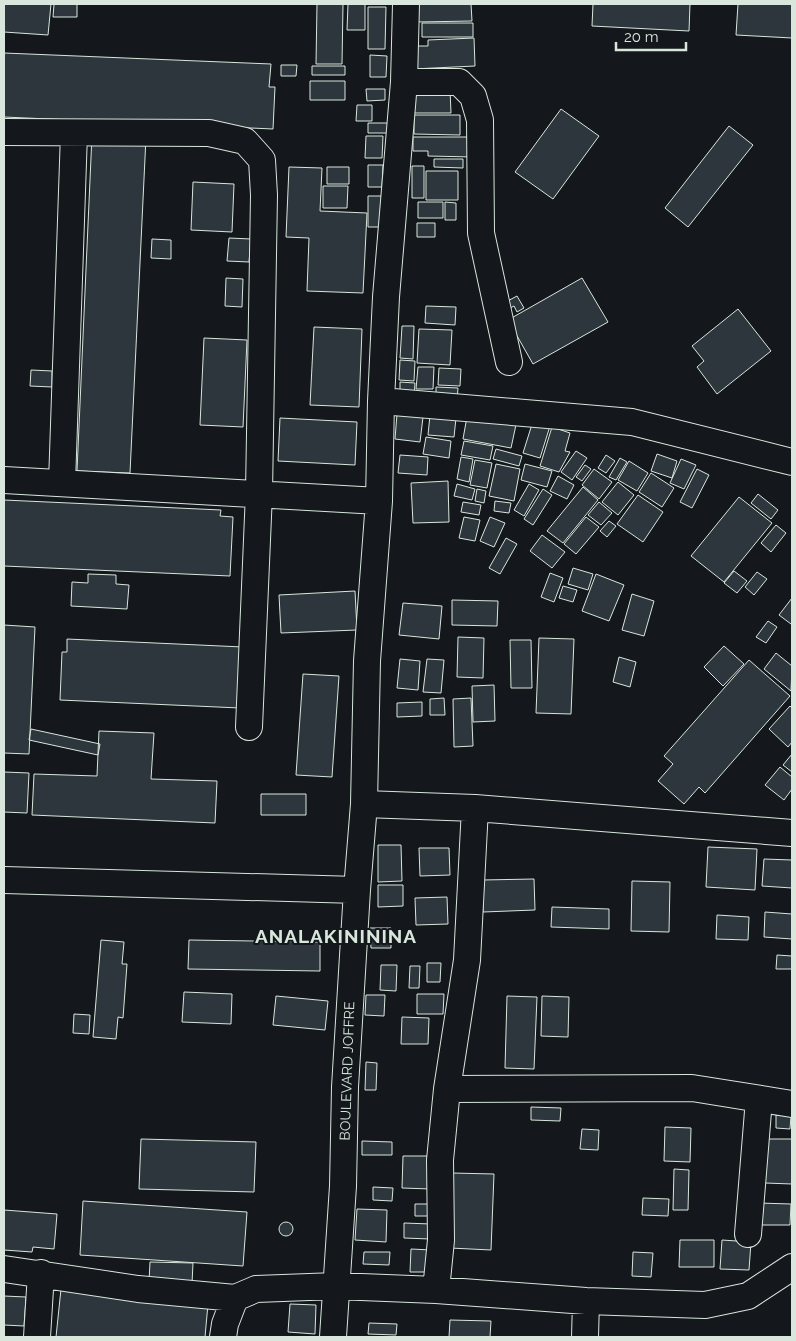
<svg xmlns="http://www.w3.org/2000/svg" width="796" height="1341" viewBox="0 0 796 1341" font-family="Raleway,sans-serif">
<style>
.building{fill:#2c363c;stroke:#d8e6dc}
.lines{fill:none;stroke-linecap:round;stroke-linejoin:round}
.minor-casing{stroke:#d8e6dc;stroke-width:28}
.minor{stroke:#14181c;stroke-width:26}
.labels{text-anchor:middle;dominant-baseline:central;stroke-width:4;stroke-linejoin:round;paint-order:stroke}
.street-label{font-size:14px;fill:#d8e6dc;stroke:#14181c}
.district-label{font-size:19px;font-weight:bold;letter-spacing:1px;fill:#d8e6dc;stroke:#14181c}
</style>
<rect width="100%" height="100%" fill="#14181c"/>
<!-- building -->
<path class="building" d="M4,4h47l-3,31 -44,-3z
M54,4h23v13h-24z
M317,4h26l-1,60h-26z
M348,4h17v26h-18z
M417,4h54l1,17 -55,1z
M593,4h97l-1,27 -97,-5z
M738,4h54v34l-56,-3z
M368,7h18l-1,42h-17z
M422,23h51v14h-51z
M474,38l1,28 -62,3v-23h15v-6z
M4,53l267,11 -2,23h6l-2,42 -269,-12z
M370,55l17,1 -1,21h-16z
M281,65h16l-1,11h-15z
M312,66h33v9h-33z
M310,81h35v19h-35z
M366,89h19v11l-18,1z
M413,90h37l1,23h-38z
M357,105h15v16h-16z
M561,109l38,27 -46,63 -38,-27z
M414,115h46v20l-46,-1z
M368,123h20v10h-20z
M729,126l24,19 -65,82 -23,-19z
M92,135l54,2 -16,336 -53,-2z
M366,136h17l-1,22h-17z
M413,137h61v20l-46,-1v-5h-15z
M434,159h29v9l-29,-1z
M368,165h15l-1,22h-14z
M412,166h12v32h-12z
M289,167l33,1 -2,43 47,2 -4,80 -56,-2 2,-53 -23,-1z
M327,167h22v17h-22z
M426,171h32v29h-32z
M193,182l41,2 -2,48 -41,-2z
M323,186h25l-1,22h-24z
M368,196h16v31h-16z
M418,202h25v16h-25z
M445,202l11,1v17h-11z
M417,223h18v14h-18z
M229,238l22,1 -2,23 -22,-1z
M152,239l19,1v19l-20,-1z
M226,278l17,1 -1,28 -17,-1z
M582,278l26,44 -75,42 -25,-44z
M517,296l7,12 -7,4 -3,-6 -6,3 -4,-6z
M426,306l30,1 -1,18 -30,-2z
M738,309l33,42 -54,43 -20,-27 7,-6 -12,-15z
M402,326h12l-1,33 -13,-1z
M314,327l48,2 -3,78 -49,-2z
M419,329l33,1 -2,35 -33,-2z
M204,338l43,2 -4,87 -43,-2z
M400,360l15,1 -1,20 -15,-1z
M418,367h16l-1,22h-17z
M439,368l22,1 -1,17 -22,-1z
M31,370l21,1v16l-22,-1z
M400,382l15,1 -1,14h-14z
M436,387l22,1 -1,13 -21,-2z
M468,411l49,9 -6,28 -48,-9z
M397,414l26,3 -3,25 -25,-3z
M430,415l26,3 -2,19 -26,-2z
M280,418l77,4 -2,43 -77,-4z
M533,421l17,5 -10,32 -17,-5z
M552,427l18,6 -5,18 5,1 -11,20 -19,-6z
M426,437l25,4 -2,17 -26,-4z
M464,441l29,5 -3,14 -29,-5z
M496,449l26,7 -3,10 -26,-7z
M576,451l11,7 -15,22 -11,-8z
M657,454l20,7 -5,17 -21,-7z
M400,455l28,2 -1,18 -29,-2z
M606,455l9,6 -9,12 -8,-5z
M461,457l12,2 -4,23 -12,-3z
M620,458l7,4 -11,18 -7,-3z
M681,459l15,6 -12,24 -14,-6z
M475,460l17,3 -5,25 -17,-3z
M629,461l19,12 -11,18 -19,-11z
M496,464l24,5 -6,32 -25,-5z
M525,464l27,7 -5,16 -26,-7z
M585,465l6,4 -9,12 -6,-4z
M594,469l18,13 -13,17 -17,-14z
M697,469l12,6 -17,33 -12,-6z
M651,473l23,15 -12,19 -23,-15z
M558,476l16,9 -7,14 -17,-8z
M448,481l1,41 -36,1 -2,-40z
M618,482l16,13 -16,20 -16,-13z
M457,484l18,5 -3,11 -18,-4z
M529,484l10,6 -15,26 -10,-6z
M583,487l15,13 -35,43 -16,-12z
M477,489l9,2 -2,12 -9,-2z
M543,489l9,6 -19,30 -9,-6z
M758,494l20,16 -7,9 -20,-16z
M638,495l25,17 -20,30 -26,-18z
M739,497l33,26 -48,59 -33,-26z
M4,500l217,10 -1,6 13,1 -3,59 -226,-10z
M495,501l16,2 -2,10 -15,-2z
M463,502l18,3 -2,10 -18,-3z
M599,502l13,11 -11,12 -13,-10z
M464,517l16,3 -5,21 -16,-3z
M490,517l15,6 -11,24 -14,-6z
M586,517l13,10 -23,27 -12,-10z
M609,521l7,5 -9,11 -7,-6z
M776,525l10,8 -15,19 -10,-9z
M542,535l23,17 -13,16 -22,-17z
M506,538l11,6 -17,30 -11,-6z
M573,568l20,6 -5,16 -20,-6z
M734,571l13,10 -10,12 -13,-10z
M757,572l10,7 -13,16 -9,-8z
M550,573l13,5 -9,24 -13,-5z
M88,574l28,1v9l13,1 -2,24 -56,-3 1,-24 16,1z
M596,574l28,11 -15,36 -27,-10z
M563,586l14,4 -4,12 -14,-4z
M355,591l2,39 -76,3 -2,-38z
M632,594l22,7 -10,35 -22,-6z
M792,598v25l-1,1 -12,-9z
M452,600l46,1 -1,25 -45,-1z
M403,603l39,3 -3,33 -40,-4z
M768,621l9,6 -11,16 -10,-6z
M4,625l31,2 -6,127 -25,-1z
M458,637l26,1 -1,40 -26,-1z
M539,638l35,1 -3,75 -35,-1z
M67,639l176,8 -3,61 -180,-8 2,-48h5z
M510,640h21l1,48h-21z
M724,646l20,18 -21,22 -19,-19z
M776,653l16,13 -1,25 -27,-22z
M619,657l17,5 -6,25 -17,-5z
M400,659l20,2 -2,29 -21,-2z
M427,659l17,1 -3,33 -18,-1z
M749,660l41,36 -85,97 -6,-6 -15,17 -26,-23 15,-17 -9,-8z
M303,674l36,2 -7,101 -36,-2z
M494,685l1,36 -22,1 -1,-36z
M444,698l1,17h-15v-16z
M471,698l2,48 -19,1 -1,-48z
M422,702v14l-25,1v-14z
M790,706l2,2v34l-4,5 -19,-18z
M31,729l69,15 -2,11 -69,-15z
M99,731l55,2 -3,46 66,2 -2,42 -183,-8 2,-41 63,2z
M792,754v18l-9,-7z
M780,767l12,10v12l-8,11 -19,-15z
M4,772l25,1 -2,40 -23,-1z
M261,794h45v21h-45z
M378,845h23l1,36 -24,1z
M708,847l49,2 -2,41 -49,-3z
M419,848h30l1,27 -30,1z
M764,859l28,1v28l-30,-2z
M534,879l1,31 -52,2 -1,-32z
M632,881l38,1 -1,50 -38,-1z
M378,885h25v21l-25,1z
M447,897l1,27 -32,1 -1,-27z
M552,907l57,2v20l-58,-2z
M765,912l27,2v25l-28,-2z
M717,915l32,2 -1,23 -32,-1z
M370,928h21v20h-20z
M101,940l23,2 -2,22h5l-4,54 -5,-1 -2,22 -23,-2z
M189,940l131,2v29l-132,-2z
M777,955l15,1v13h-16z
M427,963h14l-1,19h-13z
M381,965h16l-1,26 -16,-1z
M410,966h10l-1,22h-10z
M184,992l48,2 -1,30 -49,-2z
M417,994h27l-1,20h-26z
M366,995h19l-1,21 -19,-1z
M276,996l52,5 -3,29 -52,-5z
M507,996l30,1 -3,72 -29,-1z
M542,996l27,1 -1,40 -27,-1z
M74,1014l16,1 -1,19 -16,-1z
M402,1017l27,1 -1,26h-27z
M366,1062l11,1 -1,27h-11z
M531,1107l30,1 -1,13 -29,-1z
M776,1115l15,1 -1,13 -14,-1z
M665,1127l26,1 -1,34 -26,-1z
M582,1129l17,1 -1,20 -18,-1z
M141,1139l115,3 -2,50 -115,-3z
M767,1139h25v45l-27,-1z
M362,1141l30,1v13h-30z
M403,1156h29l-1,33 -29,-1z
M674,1169l15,1 -1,40h-15z
M452,1173l42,1 -3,76 -41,-2z
M373,1187l20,1 -1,13 -19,-1z
M643,1198l26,1 -1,17 -26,-1z
M83,1201l164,11 -4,54 -163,-11z
M758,1203l33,1 -1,21h-33z
M415,1204h17l-1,12h-16z
M357,1209l30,1 -1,32 -31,-2z
M4,1210l53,4 -3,35 -21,-2 -1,5 -28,-2z
M279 1229a7 7 0 1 1 14 0a7 7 0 1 1-14 0Z
M404,1223l27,1 -1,15 -26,-1z
M680,1240h34v27h-35z
M722,1240l29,2 -2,28 -29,-1z
M411,1249l20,1 -1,22h-20z
M364,1252h26l-1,13 -26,-1z
M633,1252l20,1 -2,24 -19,-1z
M150,1262l43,1 -1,21 -43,-2z
M61,1289l147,15 -3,33h-149z
M4,1296l22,1 -2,29 -20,-1z
M290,1304l26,1 -1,29 -27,-2z
M450,1320l41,1 -1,16h-41z
M369,1323l28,1 -1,11 -28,-1z"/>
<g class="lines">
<!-- minor casing -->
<g class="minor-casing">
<path id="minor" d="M404,82h55l14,14 7,24 1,113 28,129
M4,132l205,1 36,8 17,19 2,35 -5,298 -10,234
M381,401l251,21 160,40
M4,480l375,21
M62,483l12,-350
M364,804l111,4 317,25
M4,880l353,10
M447,1089l245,-1 100,16
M748,1234l11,-135
M4,1269l134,20 97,9
M436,1290l5,-50 -1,-80 7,-71 20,-129 8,-152
M37,1337l4,-64
M223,1337l2,-13 10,-26 21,-9 80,-3 100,4 150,11 119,4 43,-9 44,-29
M333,1337l10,-151 2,-99 12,-197 7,-86 3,-143 12,-160 2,-100 5,-104 18,-215 2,-78
M585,1337l1,-36"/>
</g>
<!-- minor -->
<use href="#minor" class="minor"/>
</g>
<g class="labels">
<!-- street labels -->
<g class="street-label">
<text transform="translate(347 1071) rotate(-88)">BOULEVARD JOFFRE</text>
</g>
<!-- district labels -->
<g class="district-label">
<text x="336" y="936">ANALAKINININA</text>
</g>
</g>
<!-- border -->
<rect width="796" height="1341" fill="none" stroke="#d8e6dc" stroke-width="10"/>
<!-- scale -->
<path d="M616 42v8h70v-8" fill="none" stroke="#d8e6dc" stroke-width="2.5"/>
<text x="624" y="42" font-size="15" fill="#d8e6dc" stroke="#14181c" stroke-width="4" paint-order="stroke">20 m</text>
</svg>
